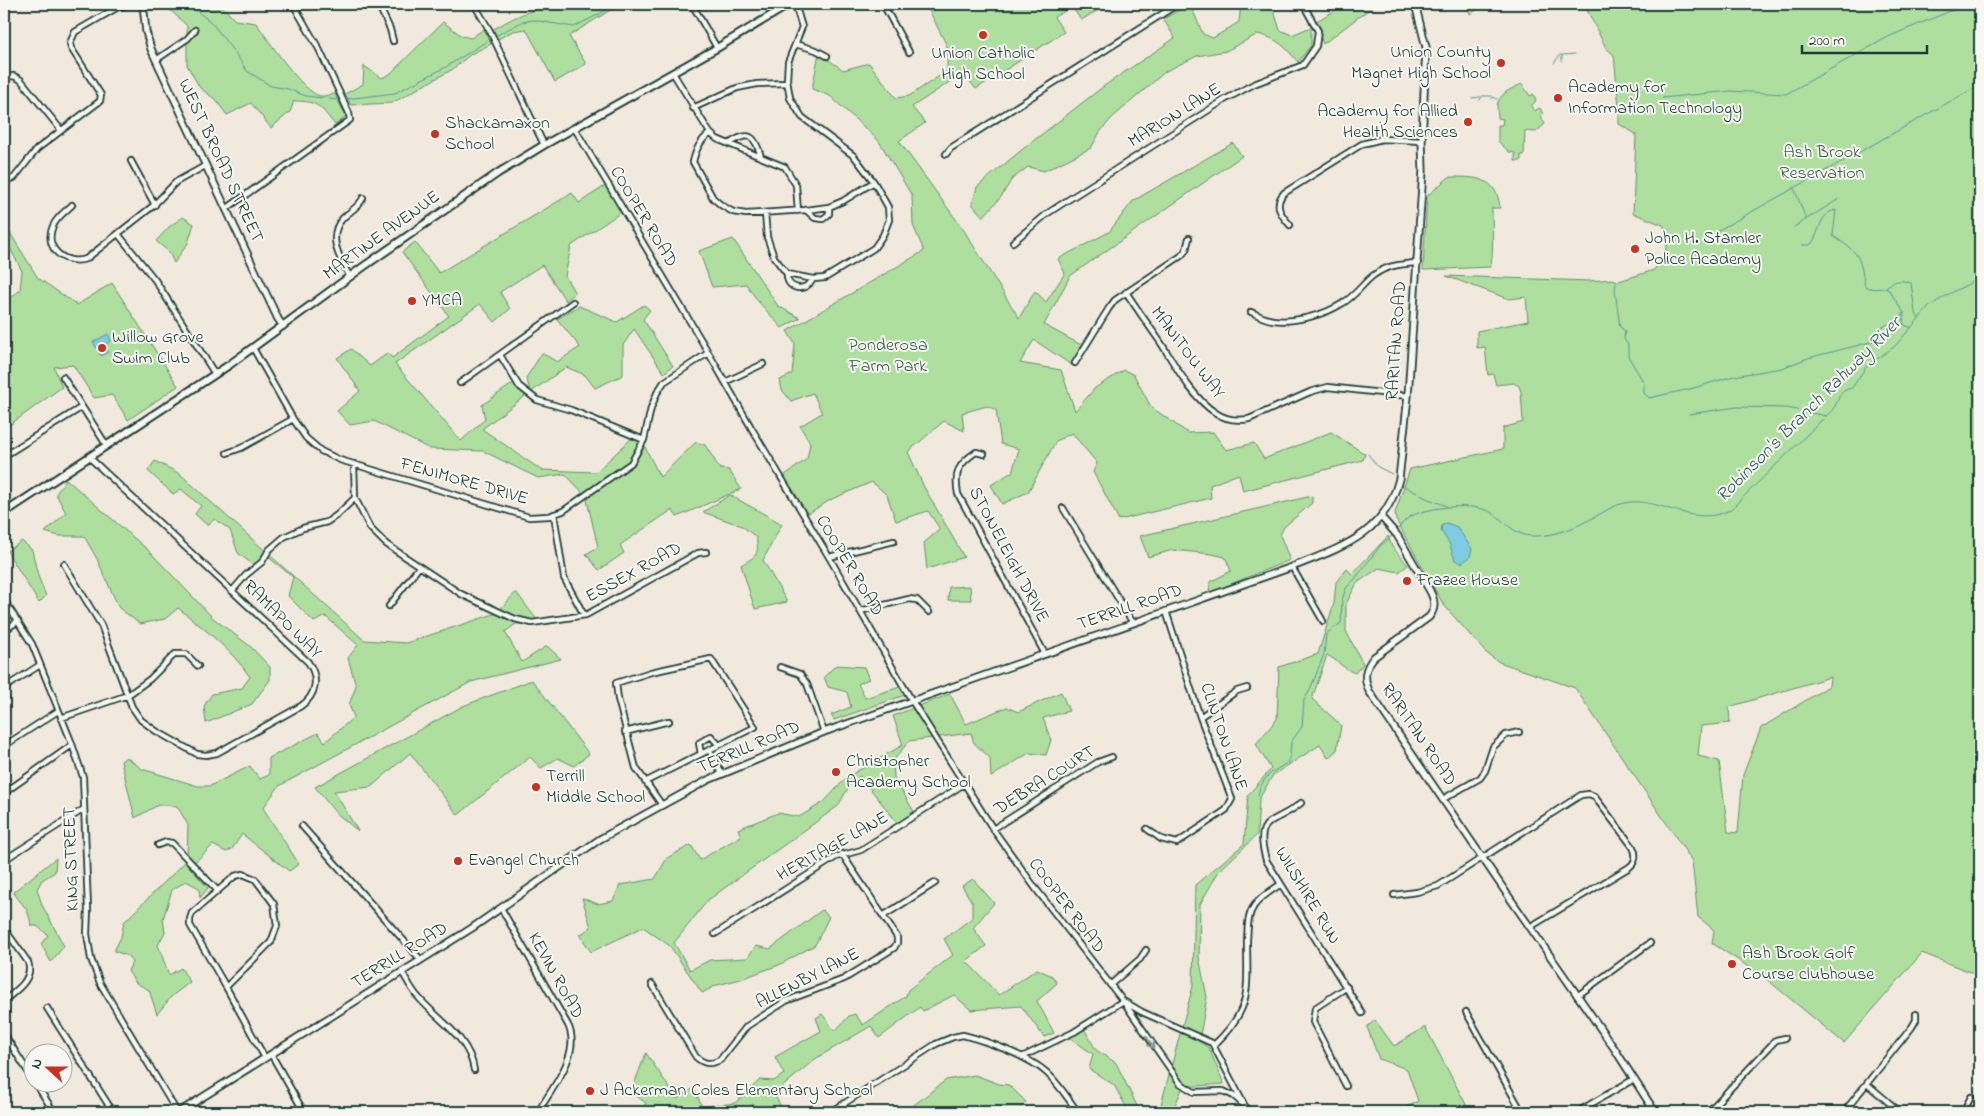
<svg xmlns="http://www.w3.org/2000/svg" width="1984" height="1116" viewBox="0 0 1984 1116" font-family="'Indie Flower',sans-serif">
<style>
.green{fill:#aedf9f;stroke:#668e6a;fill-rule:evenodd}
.water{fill:#80cbe1;stroke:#59929c}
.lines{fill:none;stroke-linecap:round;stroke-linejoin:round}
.stream{stroke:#59929c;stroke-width:1}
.minor-casing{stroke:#1f3d34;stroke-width:8}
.tertiary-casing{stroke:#1f3d34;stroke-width:9}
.secondary-casing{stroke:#1f3d34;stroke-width:10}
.minor{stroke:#f6f6f2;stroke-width:4.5}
.tertiary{stroke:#f6f6f2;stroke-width:5.5}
.secondary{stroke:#f6f6f2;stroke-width:6}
.oneway{stroke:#8a9a93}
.poi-dot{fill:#c8321e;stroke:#f6f6f2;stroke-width:2}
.labels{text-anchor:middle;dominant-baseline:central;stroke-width:4;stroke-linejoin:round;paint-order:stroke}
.poi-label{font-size:18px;fill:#1f3d34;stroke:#f6f6f2;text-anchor:start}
.street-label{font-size:18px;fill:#1f3d34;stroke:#f6f6f2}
.park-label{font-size:18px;fill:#3c5d49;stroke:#f6f6f2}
.water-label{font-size:19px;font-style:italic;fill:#325957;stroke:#f6f6f2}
</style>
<rect width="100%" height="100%" fill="#f1e9de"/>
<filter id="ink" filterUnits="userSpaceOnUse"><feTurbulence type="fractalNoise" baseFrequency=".02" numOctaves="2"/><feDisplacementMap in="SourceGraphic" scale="10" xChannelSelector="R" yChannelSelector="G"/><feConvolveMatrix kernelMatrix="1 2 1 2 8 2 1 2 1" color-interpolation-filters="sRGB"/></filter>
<g filter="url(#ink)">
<!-- green -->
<path class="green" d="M164,4h56l15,16 21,3c12,16 46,69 64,73 4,1 10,-2 15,-2l11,23 -11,8c-15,-19 -17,-24 -41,-24l-4,11 -19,16 -20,-25 -24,12 -11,-15 -16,-12 -13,-23v-39z
M591,4h29l-51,32 17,28 -31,18 -29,-53 -13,2 -15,8 -6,-9c16,-9 33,-20 52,-21 18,-1 29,3 47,-5z
M926,4h183l-28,16 -9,-13 -18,10 10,15 -88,57 -13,-16 -51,34 13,16 -26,18 64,88 56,89 16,-27 11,11 19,-29 -7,-14 51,-27 24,-31 100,-58 9,13 -172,120 -26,49 41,22 -12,19 -39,-26 -14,23 41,7 14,41 20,-23 29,-18 10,5 17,32 37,26 25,-1 13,18 28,-7 10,16 67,-27 34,22 -2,6 -120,31 -4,-17 -29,11 1,13 -92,22 -26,-48 4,-9 -25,-30 -16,8 -28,51 -26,12 -11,-19 21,-13 7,-23 -18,-5 -5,-34 -9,-4 -25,7 2,18 -20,-10 -36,31 16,35 40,70 -37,12 -3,-26 16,-14 -12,-18 -32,10 -9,-26 -15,-13 -40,17 -28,17 -23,-38 26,-19 3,-16 -10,-17 22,-13 -9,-20 -22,8 -9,-11 -2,-10 12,-6 3,-30 -8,-13 137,-80 -11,-26 -1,-29 -33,-55 -49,-45 -18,-7 7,-36 24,17 26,-7 27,35 13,-2 38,-25v-25z
M1190,4l13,30 10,4 26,-16 2,-18h27l6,7 6,19 12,5 19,-8v18l-13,17c-13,-15 -19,-23 -40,-28l-32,17 -29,5 -31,15 -54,47 -12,14 -9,16 -47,23 -16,-4 -16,12 -11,18 -18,20 -11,-13 5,-17 47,-39 80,-62 71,-48 -12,-19z
M1346,4h30l-53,40 -8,-22z
M1467,4h20l-17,10z
M1584,4h396v972l-58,-23 -78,90 -80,-66 -52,-34 2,-13 -16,-13 -6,-56 -117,-173 -76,-26 -14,-10 -42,-48 -47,-84 -1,-7 15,-44 93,-20v-21l20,-6 -2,-30 -2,-6 -5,-3 -18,2 -3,-11 -5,1 -3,-28 -8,1v-17l51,-10 -2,-24 -17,2 -63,-23 144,5 22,-2 7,2 35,-11 10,-14 5,-20 -6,-11 -30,-12 3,-79 -17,-10v-17l-5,-52 -8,-7zM1830,677l-1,9 -68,42 -18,47 -5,58 -10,-1 -9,-71 -21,-5 3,-30 29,-3 -1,-16z
M443,22l19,14 9,2 13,-9 7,15 -20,10 -18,15 -61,34 -41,2 -6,-11 18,-10 1,-18 18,12 8,-4z
M1522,84l8,12 3,-2 3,7 -5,5 3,5 6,-3 3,6 -2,2 4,8 -9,8 -11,-1 -1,22v2h-3v6h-6v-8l-6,-1 -11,-11v-16h4l1,-6 -5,-1c0,-5 -2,-12 0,-16 4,-10 15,-14 24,-18z
M1449,177c26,0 48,-1 51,31h-8c0,12 2,52 -2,59l-67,3 4,-74z
M611,182l15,27 -55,37 -6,30 10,17 -9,8 -24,-36 -42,27 10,17 -15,13 -15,-18 -85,60 66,77 24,-22 -3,-14 33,-23 10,14 -43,33 59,41 55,2 37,-35 9,4 18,36 36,-35 9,3 15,24 9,1 12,19 -64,28 -5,-7 -52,35 4,8 -25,17 -13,-16 12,-7 -12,-51 -21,-22 -27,4 -55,-27 -53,-2 -56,-28 -24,4 -13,-14 23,-20 -23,-33 14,-9 19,17 18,-13 4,5 57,-42 -47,-64 13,-10 24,31 133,-80 7,10z
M183,217l11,7 -6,19 -14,20 -5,-11 -13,-11 14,-15z
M4,223l34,55 39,27 35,-22 66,103 -50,34 -16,-25 -18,3 -21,-33 -19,2 8,20 -58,42v-125l16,-14 2,-19 -18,-34z
M733,239l45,67 22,12 -18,10 -25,-28 -11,-16 -34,3 -13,-36z
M644,305l6,5 -7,9 30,47 -9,7 -30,-44 -11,16v30l-28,13 -10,-13 -19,-8 -35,25 -5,-14 16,-25 15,9 23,-15 -23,-28 22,-13 38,16z
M155,461l25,13 184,166 42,3 91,-30 19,-21 24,32h-24l-11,8 17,30 25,-16 14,13 -90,23 -192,104 -16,22 36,56 -10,7 -47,-37 -10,15 -6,3 -13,-7 -20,19 -6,-6 1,-33 -11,-19 -19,-1 -23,13 -14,-57 5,-4 16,12 56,17h12l40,-20 10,13 9,-4v-17l49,-25 7,9 29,-25 -5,-12 7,-19 -8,-28 10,-13 -33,-29 -11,6 -26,-26 5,-19 -26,-21 -10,12 -19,-15 -8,-23 -15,-11 -8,6 -12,-11 6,-8 -20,-17 -8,5 -25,-23z
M66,479l83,72 64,67 38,29 19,20v13l-18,24 -46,19 -2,-17 8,-12 30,-6 8,-11c-18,-27 -47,-49 -72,-69l-13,11 -25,5 -21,-16 -22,-49 -13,-23h-25l-14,-4 21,-19 -10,-19z
M730,495l52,29 -19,36 24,42 -32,7 -14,-44c15,-9 19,-9 15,-28l-14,-11 -39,-14z
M1312,496v7l-28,24 -4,8 10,25 -81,33 1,-11 21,-11 -6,-14 -13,-3 -39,-4 -25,7 -8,-21z
M1388,536l4,11 16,18 -9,7 -20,-4 -22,15 -11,21v27l17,33 -8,9c-11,-4 -17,-12 -28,-18l-15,44 29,26 -4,25 -9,8 -8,-13 -47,30 -14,24 -2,36 -38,36 -19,33 -1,53 8,40 -8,44 10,7 15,36 -41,3 -11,25h-13l34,-126 2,-101 49,-41 4,-49 23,-26 -15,-25 21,-25 2,-52 39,-13 16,-51 2,-21 11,-13 5,5z
M22,541l10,9 6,26 8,20 -7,7 -32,-52z
M970,586l1,14h-23l1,-13z
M836,665l28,2 5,12 -11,5 7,14 38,-12 5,8 -74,26 -3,-5 20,-8 -4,-15 -19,-5 -4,-10z
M532,680l57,74 -15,12 -16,-8 -17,10 -11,-11 -72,58 -48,-62 -39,34 -37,4 24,40 -23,-19 -20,-25 148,-81z
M1061,692l8,19 -26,7 8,22 -5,15 -17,-2 -38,24 -1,-19 -16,-15 -3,-10 -62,8 -16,20 1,17 22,37 -17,10 -39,-49 -9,7 -13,23 -130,94 -34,43 16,27 20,-10 37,-2 9,-12 14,3 52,-39 7,7 -14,28 -36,20 -38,14 -24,6 -15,8 -32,-47 -27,-19 -52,25 -11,-17 11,-8 -9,-29 16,6 15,-3 7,-16 35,-6 12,-21 24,-13 9,15 41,-24 -3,-7 40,-16 21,4 25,-15 23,-25 56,-32 -10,-29 57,-22 16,30 41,-17 11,5z
M56,858l-1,14 -13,8 -5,9 5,16 22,41 -13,16 -10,-18 7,-9 -11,-9h-5l-5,-16 -14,-18z
M185,862l23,26 -8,10 -1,-10 -13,-7 -14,9 -9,29 2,13 -7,13 11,30 12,-7 9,14 -18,14 -15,18 -8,-24 -13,-7 -8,-12 4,-9 -4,-6 -14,-5 7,-14 3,-15z
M973,879l21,24 -21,25 13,18 -20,15 33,34 38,-26 15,7 5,7 -20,18 17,32 -10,4 -23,-31 -50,4 -17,-15 -31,16 -3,-4 -41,31 -8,-12 -56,33 -41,35 10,18h-21l-10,-8 -12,8h-102l7,-9 -15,-11 15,-39 31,46 17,-11 8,19 33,-4 25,-23 14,1 10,-7 -9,-17 46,-26 -5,-13 6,-4 13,17 14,-15 6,-2 8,11 43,-29 2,-6 45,-35 -9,-16 28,-21v-16l-10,-16z
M1375,1020l19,26 31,-19 45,85h-72l20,-11 -11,-32 -28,-10 -12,-32z
M1083,1027l13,23 20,13 24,49h-11l-15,-27 -25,-16 4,-15 -27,-19z
M975,1075l24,9 10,1 17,17 -9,10h-112l41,-32z"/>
<!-- water -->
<path class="water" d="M108,334l3,7 -7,4 4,7 -7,4 -8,-14z
M1447,523l10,4 15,22 -2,8 -8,6 -7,-3 -6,-17 -8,-12 1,-6z"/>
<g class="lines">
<!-- stream -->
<path class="stream" d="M188,4l24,19 25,33 10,15 24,15 17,3 18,7 32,4 57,-7 51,-26 41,-26
M497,35l25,-13 11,-2 41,7 31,-16 10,-7
M1563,55l12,-1
M1554,63l6,-8h2v6
M1472,98l8,-1
M1662,98l68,-7 56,3 102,-57 79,-33
M1492,99l1,-2 4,2
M1480,100l2,-4h10
M1794,188l12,31
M1794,227l45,-28
M1717,231l263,-146
M1802,245h8c10,-9 8,-32 26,-35l-3,26c27,18 26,18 32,50 10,6 17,-1 24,4l15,23 -1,11 8,4
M1977,282l3,2
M1616,283l-1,7 5,37 5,4 -1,8 4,6v11l16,27v10l5,5 41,-9 44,-13 48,-8 26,-10 63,-16 4,-1 3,-12 15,-7 11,-9
M1886,287c9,-7 14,-8 25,-4l4,29 4,7
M1689,414l48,-7 50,1 39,8
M1368,454l10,13 14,7
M1404,486l22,12 21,8
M1398,529c3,-4 6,-8 10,-11 17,-11 59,-15 78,-8 19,7 25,28 52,26 16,-1 34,-7 47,-14 15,-7 28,-18 45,-20 33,-3 64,26 100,8l96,-94c3,-3 7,-6 9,-10 5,-10 5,-16 17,-18l14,-21 29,-21 35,-40 17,-11 33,-17
M1258,796l2,-9 5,-8 6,-6 16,-10 3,-7 1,-14 11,-15 2,-27 6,-10 14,-36 2,-20 15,-11 1,-23 4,-12 8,-8 27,-35 11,-9"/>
<!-- minor casing -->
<g class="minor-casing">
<path id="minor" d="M378,4l12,25 3,12
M474,4l16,27 54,114
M692,4l25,44
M883,4l26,48
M382,10l11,-6
M795,44l21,6 11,6
M156,60l31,-21 8,-9
M673,73l37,60 7,6 68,28 11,18 2,26
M4,77l10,-1 7,4 40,50
M693,108l44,-20 20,-4 30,-1
M575,129l129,216 48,84 77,128 83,144 81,128 43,60 87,112 57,82 14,9 29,-1 11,5 12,11
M710,133c-10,8 -14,16 -17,29l20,36 8,7 12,7 13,2 60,-4 23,-3 14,-6 31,-19
M729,144c20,-14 26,-9 32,13
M946,154l5,-6 227,-144
M131,161l24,44
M4,181l10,-3 23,-29 63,-48 1,-6 -30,-47 -1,-5 5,-11 43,-25 13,-3
M72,205c-6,6 -15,12 -19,21 -10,22 12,40 33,33l67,-53 23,-24 29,-16
M226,209l124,-89 -1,-7 -30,-64 -26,-45
M806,210l9,8 8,1 6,-5v-7
M765,213l2,24 7,20 13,17 26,5 12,-1 49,-30 9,-13 6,-15 -1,-13 -14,-25 -20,-26 -52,-39 -12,-19 -3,-18 1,-18 14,-35 -7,-23
M1290,225c-9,-10 -17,-20 -6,-32l78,-49 20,-5 40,2
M118,234l37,46 60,94
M1013,242l35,-29 26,-17 152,-97 28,-15 49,-19 13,-19 2,-15 -15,-27
M787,274c-1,16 19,19 26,5
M350,277c-10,-18 -24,-41 -7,-59 7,-7 16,-11 20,-20
M1126,292c11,17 23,34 35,51 14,22 32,56 55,70 10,7 21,8 33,6l61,-27 18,-5 80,9
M1251,312c7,3 14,7 22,8 21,3 52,-5 70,-17 10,-6 17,-15 25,-23 14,-14 31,-16 50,-17
M253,348l40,71 13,19 15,13 19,9 189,57 20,-1 14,-5 68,-48 13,-23 7,-32 6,-15 7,-11 44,-29
M500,355l19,31 18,14 34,10 73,30
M1075,363l34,-55 6,-8 66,-44 5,-6 3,-12
M63,377l44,69
M725,382l38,-18
M460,383l113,-81
M227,453l14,-5 52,-29
M984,454l-8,-2c-18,12 -22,21 -18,42l87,160
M4,456l78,-49
M354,464l1,34 15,30 16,16 75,50 54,25 17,4 54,-8 112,-62 8,-1
M1063,508l70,115
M554,514l10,64 20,37
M829,557l65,-16
M64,564l37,61 31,82 9,13 15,11 41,23 9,1 11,-2 84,-47c16,-11 18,-29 7,-44l-218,-204
M1292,567l31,54
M233,590l13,-15 16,-13 7,-12 15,-13 19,-9 24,-6 10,-7 18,-17
M4,600l28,44 39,97 12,36 5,132 -1,25 4,25 9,24 77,129
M389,606l30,-39
M860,611l49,-12 8,1 12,12
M4,631l14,-10
M780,667l20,7 7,10 17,48
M4,688l36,-23
M1200,717l37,-26 10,-3
M61,718l67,-23 22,-16 25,-25h11l12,12
M625,732l44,-11
M4,746l54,-35
M709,750l13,24
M701,754l-2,-11 12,-7 8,9
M645,782l110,-55 -44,-68 -60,13 -35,11 2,16 18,69 26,37
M4,793l68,-48
M1443,799l37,-21 5,-7 8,-24 13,-12 13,-3
M1301,803c-26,22 -48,12 -35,57l96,153
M302,826l119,134
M993,829l105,-67 14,-5
M1147,829l14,10 16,4 49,-33 6,-11 -32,-82 -34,-106
M158,845l8,-3 6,1 45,47
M4,860l80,-51
M1394,895l23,-3 21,-6 143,-91 8,-1 5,2 39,51c4,8 3,16 -5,21l-98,59
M501,908l67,117c14,28 -16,63 -30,87
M883,916l52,-33
M4,928l24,34c6,18 -13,29 -24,39
M715,934l121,-77 25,-7 103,-66
M402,972c5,8 10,19 17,26 20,23 50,39 55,72
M652,984l44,73c8,7 14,8 24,3l27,-34 39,-25 58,-22 50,-31 3,-5v-6l-55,-83
M1110,985l30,-26 6,-9
M226,987l45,-45 6,-16 -3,-22 -19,-25 -12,-5 -8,2 -43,37 -2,6v6l36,62 39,71
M1577,996l73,-53
M1125,1002l17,10 70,31 36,69
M47,1008l66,104
M1466,1012l56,100
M4,1034l28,44
M1214,1045c39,-37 33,-55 33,-105 1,-12 0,-24 7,-34 6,-9 18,-16 27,-22
M271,1054l33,58
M1022,1057l52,-25 49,-31
M36,1084l18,28
M1867,1084l33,28
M1346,1086l-33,-64 2,-14 32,-21
M831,1112l105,-68 17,-7 10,-2c24,6 67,22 84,38 12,11 21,26 31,39
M1577,1112l57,-33
M1708,1112l68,-72 9,-2
M1844,1112l68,-85 4,-7v-6
M1963,1112l8,-15"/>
</g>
<!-- tertiary casing -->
<g class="tertiary-casing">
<path id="tertiary" d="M143,4l3,28 5,17 127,270 5,7
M1382,518l15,17 33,56c5,10 6,17 -1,26l-55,40c-9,11 -11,20 -5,34l138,203 107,154 41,64
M179,1112l293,-184 128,-89 108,-59 116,-48 468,-165c48,-19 93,-32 107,-88l9,-83 15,-225 -1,-30 4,-94 -11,-43"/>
</g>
<!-- secondary casing -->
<g class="secondary-casing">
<path id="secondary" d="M4,513l225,-148 134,-98 135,-94 46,-28 173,-97 73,-44"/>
</g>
<!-- minor -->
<use href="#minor" class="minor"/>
<!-- tertiary -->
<use href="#tertiary" class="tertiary"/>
<!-- secondary -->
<use href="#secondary" class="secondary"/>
</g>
<!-- one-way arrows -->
<defs><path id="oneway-shaft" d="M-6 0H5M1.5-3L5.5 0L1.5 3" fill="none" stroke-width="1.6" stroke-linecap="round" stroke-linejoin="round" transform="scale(1.25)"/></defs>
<use class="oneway" href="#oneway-shaft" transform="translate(1150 1042) rotate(56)"/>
</g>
<!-- markers -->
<g class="poi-dot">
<circle cx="983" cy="35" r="5"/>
<circle cx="1501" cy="63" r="5"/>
<circle cx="1558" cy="98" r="5"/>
<circle cx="1468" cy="122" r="5"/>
<circle cx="435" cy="134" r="5"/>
<circle cx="1635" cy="249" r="5"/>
<circle cx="412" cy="301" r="5"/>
<circle cx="102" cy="348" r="5"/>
<circle cx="1407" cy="581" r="5"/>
<circle cx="836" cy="772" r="5"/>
<circle cx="536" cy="787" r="5"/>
<circle cx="458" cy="861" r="5"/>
<circle cx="1732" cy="964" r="5"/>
<circle cx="590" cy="1091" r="5"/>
</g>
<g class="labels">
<!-- poi labels -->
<g class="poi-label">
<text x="1491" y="53" text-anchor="end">Union County<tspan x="1491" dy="21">Magnet High School</tspan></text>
<text x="983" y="54" text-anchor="middle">Union Catholic<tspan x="983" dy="21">High School</tspan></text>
<text x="1568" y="88">Academy for<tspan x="1568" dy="21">Information Technology</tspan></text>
<text x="1458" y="112" text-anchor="end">Academy for Allied<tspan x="1458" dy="21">Health Sciences</tspan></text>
<text x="445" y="124">Shackamaxon<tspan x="445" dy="21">School</tspan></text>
<text x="1645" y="239">John H. Stamler<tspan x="1645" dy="21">Police Academy</tspan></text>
<text x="422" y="301">YMCA</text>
<text x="112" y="338">Willow Grove<tspan x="112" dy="21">Swim Club</tspan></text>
<text x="1417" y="581">Frazee House</text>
<text x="846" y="762">Christopher<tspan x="846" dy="21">Academy School</tspan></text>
<text x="546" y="777">Terrill<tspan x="546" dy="21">Middle School</tspan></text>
<text x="468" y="861">Evangel Church</text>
<text x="1742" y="954">Ash Brook Golf<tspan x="1742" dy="21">Course clubhouse</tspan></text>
<text x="600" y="1091">J Ackerman Coles Elementary School</text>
</g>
<!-- street labels -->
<g class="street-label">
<text transform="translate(1175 116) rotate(-32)">MARION LANE</text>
<text transform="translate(220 161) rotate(65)">WEST BROAD STREET</text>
<text transform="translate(643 217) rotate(59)">COOPER ROAD</text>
<text transform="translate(382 236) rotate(-36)">MARTINE AVENUE</text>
<text transform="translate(1397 341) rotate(-86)">RARITAN ROAD</text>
<text transform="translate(1187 353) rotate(53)">MANITOU WAY</text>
<text transform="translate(464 482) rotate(16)">FENIMORE DRIVE</text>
<text transform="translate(1008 555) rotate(62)">STONELEIGH DRIVE</text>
<text transform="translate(849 566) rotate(59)">COOPER ROAD</text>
<text transform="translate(634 573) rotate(-29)">ESSEX ROAD</text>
<text transform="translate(1130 608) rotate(-19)">TERRILL ROAD</text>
<text transform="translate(282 620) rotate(45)">RAMAPO WAY</text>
<text transform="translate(1418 735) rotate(56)">RARITAN ROAD</text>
<text transform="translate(1223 737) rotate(71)">CLINTON LANE</text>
<text transform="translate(749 748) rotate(-23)">TERRILL ROAD</text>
<text transform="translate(1045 781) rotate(-32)">DEBRA COURT</text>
<text transform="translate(833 847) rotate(-29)">HERITAGE LANE</text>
<text transform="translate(72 859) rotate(-92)">KING STREET</text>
<text transform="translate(1307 896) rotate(59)">WILSHIRE RUN</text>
<text transform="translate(1066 906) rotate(53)">COOPER ROAD</text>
<text transform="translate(400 956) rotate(-32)">TERRILL ROAD</text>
<text transform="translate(555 976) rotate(61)">KEVIN ROAD</text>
<text transform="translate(808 979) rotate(-27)">ALLENBY LANE</text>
</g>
<!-- park labels -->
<g class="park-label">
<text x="1822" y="153">Ash Brook<tspan x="1822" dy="21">Reservation</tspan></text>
<text x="888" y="346">Ponderosa<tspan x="888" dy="21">Farm Park</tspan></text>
</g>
<!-- water labels -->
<g class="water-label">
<text transform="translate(1809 410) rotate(-45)">Robinson's Branch Rahway River</text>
</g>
</g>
<!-- margin -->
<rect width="1984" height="1116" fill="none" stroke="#f6f6f2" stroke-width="20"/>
<rect x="10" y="10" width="1964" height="1096" fill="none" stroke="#1f3d34" stroke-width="2" filter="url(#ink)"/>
<!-- north arrow -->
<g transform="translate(48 1068) rotate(291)"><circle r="24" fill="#f6f6f2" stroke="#a0aca6"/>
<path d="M0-4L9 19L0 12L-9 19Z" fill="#c8321e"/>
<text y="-8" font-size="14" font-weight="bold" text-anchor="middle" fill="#1f3d34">N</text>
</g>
<!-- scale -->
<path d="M1802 45v8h125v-8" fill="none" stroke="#1f3d34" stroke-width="2.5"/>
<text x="1809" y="45" font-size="15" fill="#1f3d34" stroke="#f6f6f2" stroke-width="4" paint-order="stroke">200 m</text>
</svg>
